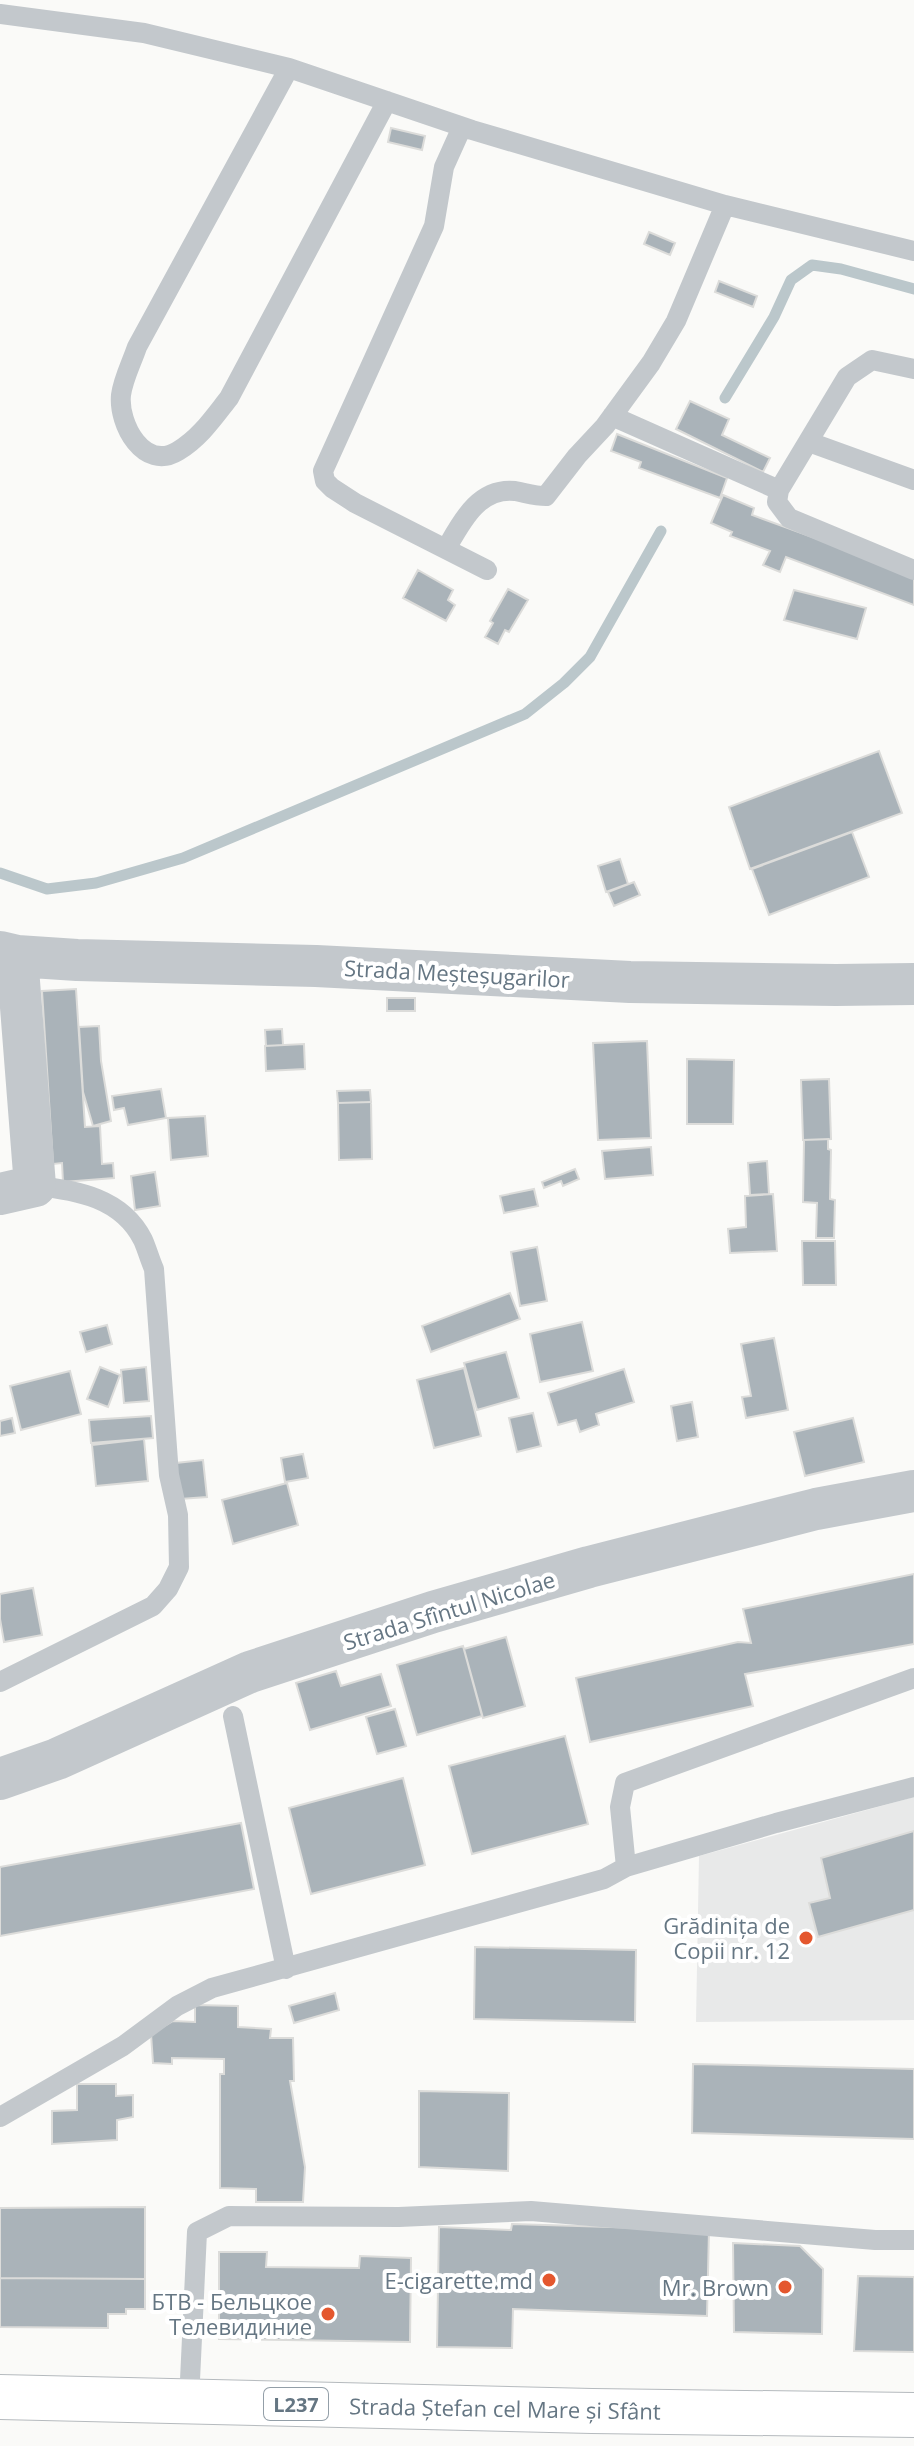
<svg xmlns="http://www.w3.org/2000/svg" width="914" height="2446" viewBox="0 0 914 2446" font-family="'Open Sans',sans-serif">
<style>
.built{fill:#e8e9e9}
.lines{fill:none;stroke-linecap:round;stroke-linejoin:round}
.stream{stroke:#bbc7cb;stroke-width:11}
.building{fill:#aab3b9;stroke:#dcdcda;stroke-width:2}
.primary-casing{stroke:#b5babe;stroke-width:46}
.service{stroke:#c3c8cc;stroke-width:20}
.minor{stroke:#c3c8cc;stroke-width:42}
.primary{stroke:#fff;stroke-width:44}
.poi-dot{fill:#e4572e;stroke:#fff;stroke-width:3}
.labels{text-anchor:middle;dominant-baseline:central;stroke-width:8;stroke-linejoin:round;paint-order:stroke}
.shield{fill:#fff;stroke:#939fa8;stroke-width:2}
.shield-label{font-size:20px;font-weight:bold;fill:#657683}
.street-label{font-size:22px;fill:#657683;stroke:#fff}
.poi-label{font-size:22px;fill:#657683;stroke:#fff;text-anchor:end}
</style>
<rect width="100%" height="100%" fill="#fafaf8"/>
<!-- built -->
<path class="built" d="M914,1797v223l-218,2 3,-166z"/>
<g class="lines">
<!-- stream -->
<path class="stream" d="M725,398l49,-81 17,-37 21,-15 29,4 73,20
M0,873l47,16 49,-6 87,-25 342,-144 39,-31 26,-26 71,-126"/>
</g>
<!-- building -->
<path class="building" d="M391,128l34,8 -3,14 -34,-8z
M649,232l26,11 -5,12 -26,-11z
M719,281l38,15 -4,11 -38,-15z
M690,401l39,18 -7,16 48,23 -7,14 -87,-43z
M617,434l110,44 -7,20 -81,-30 2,-6 -30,-11z
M723,495l31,13 -2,7 162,59v31l-128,-48 -6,15 -17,-7 7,-14 -40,-15 2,-4 -21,-9z
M418,570l35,20 -5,10 7,5 -9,16 -43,-23z
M508,589l20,11 -19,32 -4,-2 -7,14 -13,-7 8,-14 -3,-2z
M794,590l72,18 -9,31 -73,-19z
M879,751l23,62 -152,56 -21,-62z
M852,832l17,45 -100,38 -17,-46z
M620,859l8,25 -22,8 -8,-26z
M634,882l6,13 -26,11 -6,-14z
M76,989l9,138 15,-1 2,38 11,-1 1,15 -51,4 -1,-19 -9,1 -11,-173z
M387,998h28v13h-28z
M99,1026l2,35 10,60 -18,5 -10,-34 -4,-65z
M282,1029l1,16 -17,1 -1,-16z
M647,1041l4,97 -53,2 -5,-97z
M304,1044l1,25 -39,2 -1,-25z
M687,1059l47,1 -1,64h-46z
M829,1079l2,60 -28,1 -2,-60z
M161,1089l5,29 -38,7 -4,-17 -10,2 -2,-14z
M370,1090l1,12 -33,1 -1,-12z
M371,1102l1,57 -33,1 -1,-57z
M205,1116l3,40 -37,4 -3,-42z
M828,1139v10l3,1 -1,49 5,1 -1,38h-18l1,-35 -14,-1 1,-62z
M651,1147l2,28 -48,4 -3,-28z
M767,1161l2,33 -19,1 -2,-32z
M575,1169l4,10 -16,7 -2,-5 -17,7 -2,-6z
M155,1172l5,34 -25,4 -4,-34z
M534,1189l4,17 -34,7 -4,-17z
M773,1194l4,57 -47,2 -2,-24 18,-2 -1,-31z
M802,1241h33l1,44h-33z
M537,1247l10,54 -27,5 -9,-54z
M510,1293l10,26 -89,33 -9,-26z
M582,1322l11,49 -53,11 -10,-48z
M107,1325l5,19 -26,8 -6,-20z
M774,1338l14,72 -42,8 -4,-21 9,-1 -10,-52z
M506,1352l13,46 -42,12 -13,-47z
M100,1367l20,8 -12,32 -21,-8z
M146,1367l3,34 -25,2 -3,-33z
M464,1368l17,68 -47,12 -17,-68z
M624,1369l10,33 -38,12 3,11 -19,7 -4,-12 -18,5 -10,-32z
M70,1371l11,43 -60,16 -11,-44z
M692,1402l6,35 -21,4 -6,-35z
M533,1413l8,33 -24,6 -8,-34z
M151,1416l2,22 -62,5 -2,-23z
M12,1418l3,15 -15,3v-15z
M853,1418l11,44 -59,14 -11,-44z
M144,1439l4,42 -52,5 -4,-41z
M303,1454l5,24 -23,4 -4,-24z
M203,1460l4,37 -27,2 -4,-36z
M287,1483l11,42 -65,19 -11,-44z
M914,1574v70l-169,30 8,32 -163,36 -14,-64 162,-36 13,1 -8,-34z
M33,1588l9,47 -38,7 -4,-23v-25z
M506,1637l19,69 -42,12 -19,-69z
M463,1646l19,70 -65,19 -20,-70z
M336,1671l5,15 40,-12 10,32 -81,24 -14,-47z
M395,1709l11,37 -29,8 -11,-37z
M565,1736l23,88 -116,30 -23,-88z
M403,1778l22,87 -114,29 -22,-86z
M241,1823l13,66 -254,47v-69z
M914,1831v79l-96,27 -9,-34 21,-5 -9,-40z
M475,1947l161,3 -1,72 -161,-3z
M335,1993l4,17 -45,13 -5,-17z
M195,2005l43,1v21l33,2 -1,9h23l1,43h-4l15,86 -2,35h-47v-13l-36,-1v-114h4v-15l-52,-1v6l-19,-1 -2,-29 22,-13 22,1z
M693,2064l221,5v70l-222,-6z
M77,2084h39v12l17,-1v22l-16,3v20l-65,4v-33l25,-1z
M419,2091l90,2 -1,78 -89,-4z
M145,2207v72l-145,-1v-70z
M512,2224l197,6 -2,86 -194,-7 -1,39 -75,-1 2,-120 72,3z
M733,2243l67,3 23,23 -1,65 -88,-2z
M219,2252h48l-1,15 93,1 1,-12 51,2 -1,84 -191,-3z
M858,2276l56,1v75l-60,-1z
M0,2278l145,1v30h-19v5h-18v14l-108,-1z"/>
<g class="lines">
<!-- primary casing -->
<g class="primary-casing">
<path id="primary" d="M0,2397l592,14 322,4"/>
</g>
<!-- service -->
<path class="service" d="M0,14l144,19 145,35 183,62 253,75 189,46
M289,68l-152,279c-5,15 -14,32 -16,48 -3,29 23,77 57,56 22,-13 36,-34 51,-53l158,-297
M462,127l-18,40 -10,59 -111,245 2,10 7,7 23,15 132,67
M914,369l-42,-9 -25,17 -68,113 -2,12 12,16 125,52
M612,416l167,74
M809,442l105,38
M446,549c15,-26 32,-62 69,-58 11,2 20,5 31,5l31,-40 28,-30 46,-63 25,-42 49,-116
M0,1682l153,-76 15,-17 11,-22 -1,-52 -9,-40 -15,-206c-4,-9 -7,-20 -11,-29 -21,-42 -66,-50 -108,-54
M233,1716l53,253
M626,1867l150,-44 138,-36
M0,2117l123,-71 54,-40 35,-18 392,-109 22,-12 -6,-60 5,-24 289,-105
M189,2401l8,-169 32,-16 170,1 132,-6 344,29h39"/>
<!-- minor -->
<path class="minor" d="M0,952l17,4 60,4 239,6 314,16 206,3 78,-1
M0,1194l35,-8 -18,-230
M0,1779l57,-20 193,-87 183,-60 156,-45 227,-58 98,-18"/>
<!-- primary -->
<use href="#primary" class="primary"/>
</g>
<!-- markers -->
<g class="poi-dot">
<circle cx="806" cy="1938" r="8"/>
<circle cx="549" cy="2280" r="8"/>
<circle cx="785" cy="2287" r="8"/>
<circle cx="328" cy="2314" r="8"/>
</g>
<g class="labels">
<!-- shield labels -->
<rect class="shield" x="264" y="2388" width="64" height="32" rx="6"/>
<g class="shield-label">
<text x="296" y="2404">L237</text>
</g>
<!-- street labels -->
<g class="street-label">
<text transform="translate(457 973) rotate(3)">Strada Meșteșugarilor</text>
<text transform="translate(449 1610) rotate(-17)">Strada Sfîntul Nicolae</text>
<text transform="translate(505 2408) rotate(1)">Strada Ștefan cel Mare și Sfânt</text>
</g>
<!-- poi labels -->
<g class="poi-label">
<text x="790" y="1925">Grădinița de<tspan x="790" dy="25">Copii nr. 12</tspan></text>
<text x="533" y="2280">E-cigarette.md</text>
<text x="769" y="2287">Mr. Brown</text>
<text x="312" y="2301">БТВ - Бельцкое<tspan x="312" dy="25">Телевидиние</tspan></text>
</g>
</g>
</svg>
